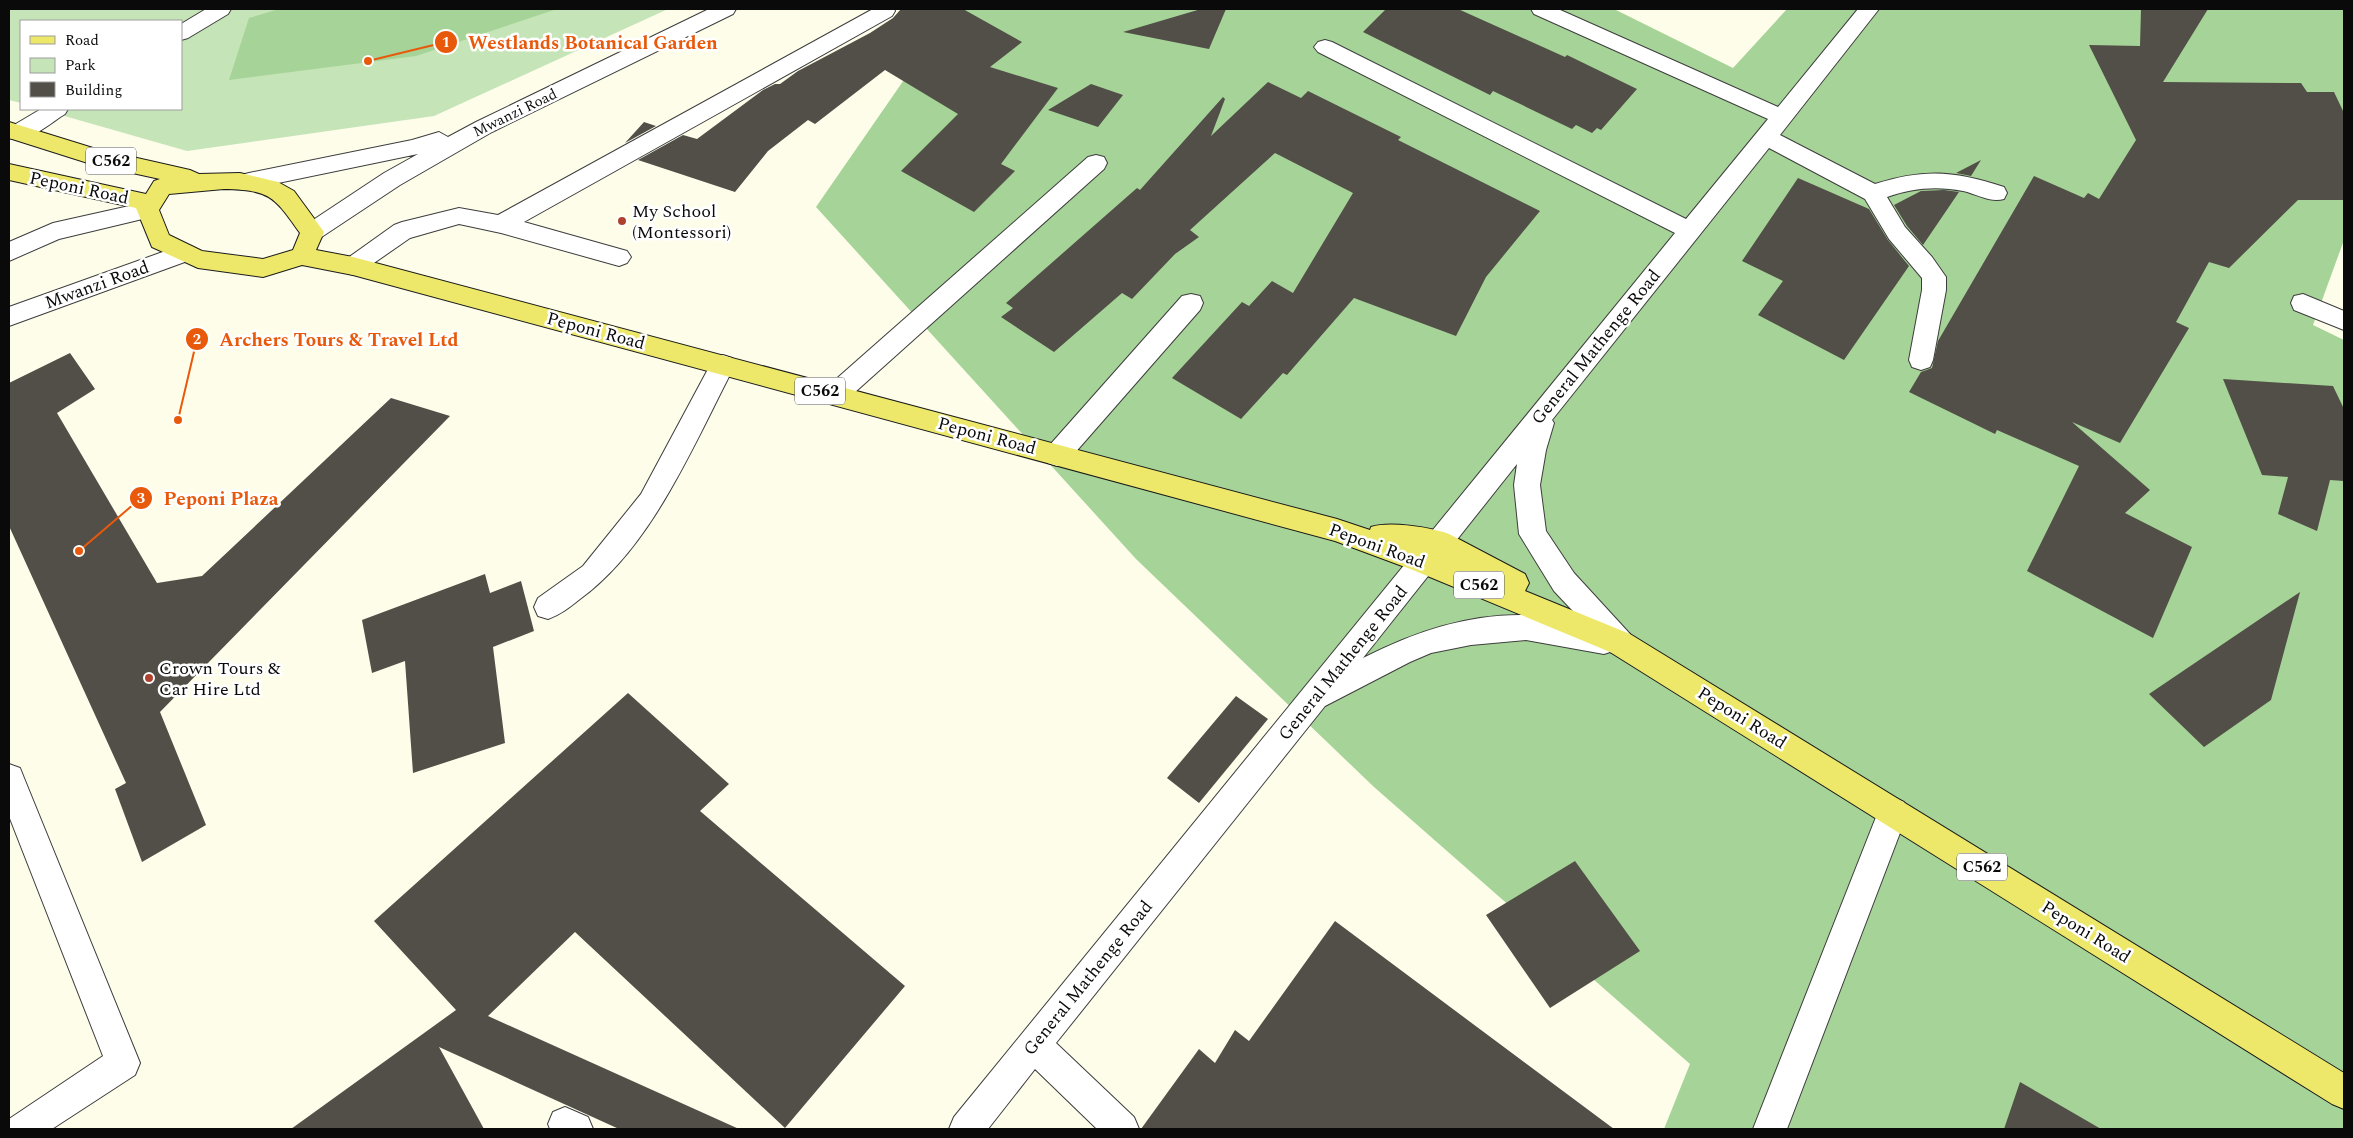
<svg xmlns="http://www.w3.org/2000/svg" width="2353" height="1138" viewBox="0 0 2353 1138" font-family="Spectral,serif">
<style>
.green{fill:#c5e4b7}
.forest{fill:#a6d397}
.building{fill:#524e48}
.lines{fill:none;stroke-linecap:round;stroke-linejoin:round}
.minor-casing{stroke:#3d3d3d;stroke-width:2}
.major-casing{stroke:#1b1b1b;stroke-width:2}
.minor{fill:#fff;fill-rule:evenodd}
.major{fill:#ede86a;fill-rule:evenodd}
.poi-dot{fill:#ae422f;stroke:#fff;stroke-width:2}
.labels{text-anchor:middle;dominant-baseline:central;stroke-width:5;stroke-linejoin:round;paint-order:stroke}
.far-street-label{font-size:15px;fill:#0a0a0a;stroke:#fff}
.shield{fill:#fff;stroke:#545454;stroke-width:1}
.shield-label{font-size:16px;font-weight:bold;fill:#0a0a0a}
.street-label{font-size:18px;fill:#0a0a0a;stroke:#fff}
.poi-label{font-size:18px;fill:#0a0a0a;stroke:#fff;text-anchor:start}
.leader{fill:none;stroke:#e8590c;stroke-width:2}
.callout-dot{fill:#e8590c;stroke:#fff;stroke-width:2}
.mark-label{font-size:15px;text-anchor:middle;font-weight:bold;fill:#fff}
.callout-label{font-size:19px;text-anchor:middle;font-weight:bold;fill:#e8590c;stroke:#fff;stroke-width:5;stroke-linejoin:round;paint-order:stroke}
</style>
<rect width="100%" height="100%" fill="#fdfdea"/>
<!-- green -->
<path class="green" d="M9,9h659l-234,107 -247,35 -147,-42h141v-88h-160v82l-12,-3z"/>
<!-- forest -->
<path class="forest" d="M279,9h278l-141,47 -187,24 20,-62z
M953,9h661l119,59 54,-59h557v231l-31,85 31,15v789h-680l26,-65 -316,-277 -238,-228 -320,-352z"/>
<!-- building -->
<path class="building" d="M901,9h62l59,33 -32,25 68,21 -57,76 14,7 -41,41 -73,-41 57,-57 -73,-44 -70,54 -7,-4 -40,31 -33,41 -97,-32 45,-25 14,4 66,-49 12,-6h5l18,-13 72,-38 23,-15z
M1201,9h25l-17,40 -86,-17z
M1386,9h72l107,48 2,-2 70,34 -36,41 -4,-2 -5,5 -16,-8 -4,4 -79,-38 -3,4 -127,-63z
M2141,9h67l-45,73 138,1 6,9h27l10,21v87h-46l-69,68 -20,-6 -33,60 13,6 -69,115 -48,-21 78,68 -25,23 67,34 -39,91 -126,-67 52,-105 -82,-36 -2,4 -86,-42 12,-20 11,-4 6,-27 96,-165 50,22 4,-5 11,6 37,-59 -47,-95 51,1z
M1268,82l33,16 7,-7 93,46 -3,3 142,71 -54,66 -30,59 -102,-38 -67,77 -4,-2 -42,46 -69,-41 70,-76 7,4 23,-25 21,12 60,-100 -78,-40 -85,77 9,7 -24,17 -43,45 -10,-6 -68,59 -53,-35 12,-9 -7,-5 131,-115 3,2 83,-93 2,2 -14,37z
M1091,84l32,11 -25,32 -50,-17z
M644,122l12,4 -31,17z
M1981,160l-10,16 -15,-3z
M1798,178l71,31 19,31 21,26 -65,94 -86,-45 25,-34 -41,-20z
M1944,190l15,2 -36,53 -16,-19 -13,-21 27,-14z
M70,353l25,36 -38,24 100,170 45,-7 189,-178 59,18 -290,296 46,113 -64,37 -27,-73 11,-6 -117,-257v-143z
M2223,379l110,7 11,23v72l-14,-1 -13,51 -39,-17 10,-37 -26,-2z
M485,574l5,19 31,-12 13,50 -41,16 12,96 -92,30 -8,-112 -33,12 -10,-53z
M2300,592l-29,108 -67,47 -55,-53z
M628,693l101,91 -29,27 205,175 -120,142 -210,-196 -87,84 251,113h-120l-180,-82 45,82h-193l165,-119 -82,-89z
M1236,696l32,23 -69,84 -32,-25z
M1575,861l65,90 -90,57 -64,-93z
M1335,921l142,106 137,102h-473l58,-80 16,14 20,-33 14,11z
M2020,1082l81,47h-97z"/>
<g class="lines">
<!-- minor casing -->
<g class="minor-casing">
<path id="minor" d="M206,9h25l-3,5 -40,24 -7,2v-16z
M709,9h27l-3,5 -241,118 -92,53 -80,53 -8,3 -8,-3 -4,-6 4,-6 80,-53 34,-19 -169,35 -8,-2 -3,-6 3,-6 8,-2 163,-33 27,-8 9,5 28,-15z
M873,9h21l1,2 -3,5 -368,206 103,29 4,6 -4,6 -8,3 -118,-33 -42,-9 -49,14 -49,34 -8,3 -8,-3 -4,-6 4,-6 49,-35 8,-3 57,-14 39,7z
M1531,9h27l220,98 80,-98h21l-99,126 95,49c49,-16 81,-13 129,3l3,6 -3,6c-14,4 -27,-5 -41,-8 -26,-5 -51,-3 -76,6l18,30 27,30 14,20v13l-13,70 -3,7 -9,3 -9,-3 -3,-7 13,-70v-12l-33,-39 -24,-40 -96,-51 -217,272 2,3 -8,27 -6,35 6,46 28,42 56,61 4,9 -4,9 -10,4 -10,-4 -6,2 -78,-14 -55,5 -40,8 -21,9 -85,44 -269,337 78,74 5,12h-42l-62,-60 -47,60h-39l5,-12 721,-884 -357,-181 -4,-5 4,-5 7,-2 7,2 354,177 82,-100 -234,-105zM1517,464l-3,21 5,49 35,57 32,34c-20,-3 -42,-10 -61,-10 -58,-1 -111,17 -162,43z
M41,109h27l-3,5c-16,10 -37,30 -56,24v-10z
M1096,155l8,2 3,6 -3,6 -260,233 -9,3 -9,-3 -4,-7 4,-7 262,-231z
M147,202l8,2 4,6 -4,6 -96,23 -50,22v-19l44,-19z
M185,244l8,3 4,6 -4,6 -184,67v-19z
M1191,294l9,2 3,7 -3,7 -134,153 -9,3 -9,-3 -4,-8 4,-8 134,-151z
M2303,294l41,17v19l-50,-20 -3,-7 3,-7z
M723,355l9,3 3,7c-41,78 -82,181 -155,234 -10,8 -20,16 -32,20l-10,-3 -4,-9 4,-9 45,-32 58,-72 73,-136z
M9,764l11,4 4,10 116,285 -5,12 -83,54h-43v-10l94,-63 -94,-240z
M1893,797l11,5 4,10 -121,317h-34l125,-317 4,-10z
M565,1107l23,10 5,12h-43l-2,-5 5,-12z"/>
</g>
<!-- major casing -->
<g class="major-casing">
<path id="major" d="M9,122l84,26 97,22 9,4 41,-1 38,9 16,9 30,41 -8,18 37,7 984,262 33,11 1,-3c18,-6 59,0 78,7l76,40 4,9 -4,8 105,43 714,439v36l-12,-5 -722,-452 -197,-82 -78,-29 -982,-266 -51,-10 -39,12 -65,-9 -46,-21 -16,-39 -127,-28v-16l137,30 8,-13 6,-2 -69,-15 -82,-26zM224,189c47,1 50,8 76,44l-7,17 -30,9 -61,-8 -33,-16 -10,-25 10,-16z"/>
</g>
<!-- minor -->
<use href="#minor" class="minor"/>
<!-- major -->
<use href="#major" class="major"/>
</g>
<!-- markers -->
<g class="poi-dot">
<circle cx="622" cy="221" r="5"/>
<circle cx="149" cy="678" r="5"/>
</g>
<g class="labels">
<!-- far-street labels -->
<g class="far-street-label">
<text transform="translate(515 113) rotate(-26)">Mwanzi Road</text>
</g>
<!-- shield labels -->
<g class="shield">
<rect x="86" y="147.5" width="50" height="27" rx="4"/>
<rect x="795" y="377.5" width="50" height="27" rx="4"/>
<rect x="1454" y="571.5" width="50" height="27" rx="4"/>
<rect x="1957" y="853.5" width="50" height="27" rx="4"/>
</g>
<g class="shield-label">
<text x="111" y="161">C562</text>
<text x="820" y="391">C562</text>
<text x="1479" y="585">C562</text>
<text x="1982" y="867">C562</text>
</g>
<!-- street labels -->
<g class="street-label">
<text transform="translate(79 188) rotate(12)">Peponi Road</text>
<text transform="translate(97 285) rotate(-20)">Mwanzi Road</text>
<text transform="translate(596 331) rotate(15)">Peponi Road</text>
<text transform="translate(1596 347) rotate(-51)">General Mathenge Road</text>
<text transform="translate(987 436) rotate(15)">Peponi Road</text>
<text transform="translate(1377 546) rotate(20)">Peponi Road</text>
<text transform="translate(1343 663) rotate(-51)">General Mathenge Road</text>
<text transform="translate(1742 718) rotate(32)">Peponi Road</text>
<text transform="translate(2086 932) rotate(32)">Peponi Road</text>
<text transform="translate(1088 978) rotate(-51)">General Mathenge Road</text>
</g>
<!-- poi labels -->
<g class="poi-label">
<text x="632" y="211">My School<tspan x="632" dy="21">(Montessori)</tspan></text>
<text x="159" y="668">Crown Tours &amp;<tspan x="159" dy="21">Car Hire Ltd</tspan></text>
</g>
</g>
<!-- callouts -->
<path class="leader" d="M368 61L446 42M178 420L197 339M79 551L141 498"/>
<g class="callout-dot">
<circle cx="368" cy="61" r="5"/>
<circle cx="178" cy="420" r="5"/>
<circle cx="79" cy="551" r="5"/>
<circle cx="446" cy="42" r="12"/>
<circle cx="197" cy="339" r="12"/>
<circle cx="141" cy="498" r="12"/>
</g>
<g class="mark-label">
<text x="446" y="47">1</text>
<text x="197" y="344">2</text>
<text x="141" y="503">3</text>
</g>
<g class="callout-label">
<text x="593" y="49">Westlands Botanical Garden</text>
<text x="339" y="346">Archers Tours &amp; Travel Ltd</text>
<text x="221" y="505">Peponi Plaza</text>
</g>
<!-- border -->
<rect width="2353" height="1138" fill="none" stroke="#0a0a0a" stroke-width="20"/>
<!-- legend -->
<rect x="20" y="20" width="162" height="90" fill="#ffffff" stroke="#9d9d9d"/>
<rect x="30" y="36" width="25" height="8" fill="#ede86a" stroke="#9d9d9d"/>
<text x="65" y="45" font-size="15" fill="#0a0a0a">Road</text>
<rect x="30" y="58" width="25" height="15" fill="#c5e4b7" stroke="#9d9d9d"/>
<text x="65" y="70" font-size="15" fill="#0a0a0a">Park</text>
<rect x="30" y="82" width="25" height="15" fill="#524e48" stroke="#9d9d9d"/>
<text x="65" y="95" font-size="15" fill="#0a0a0a">Building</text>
</svg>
